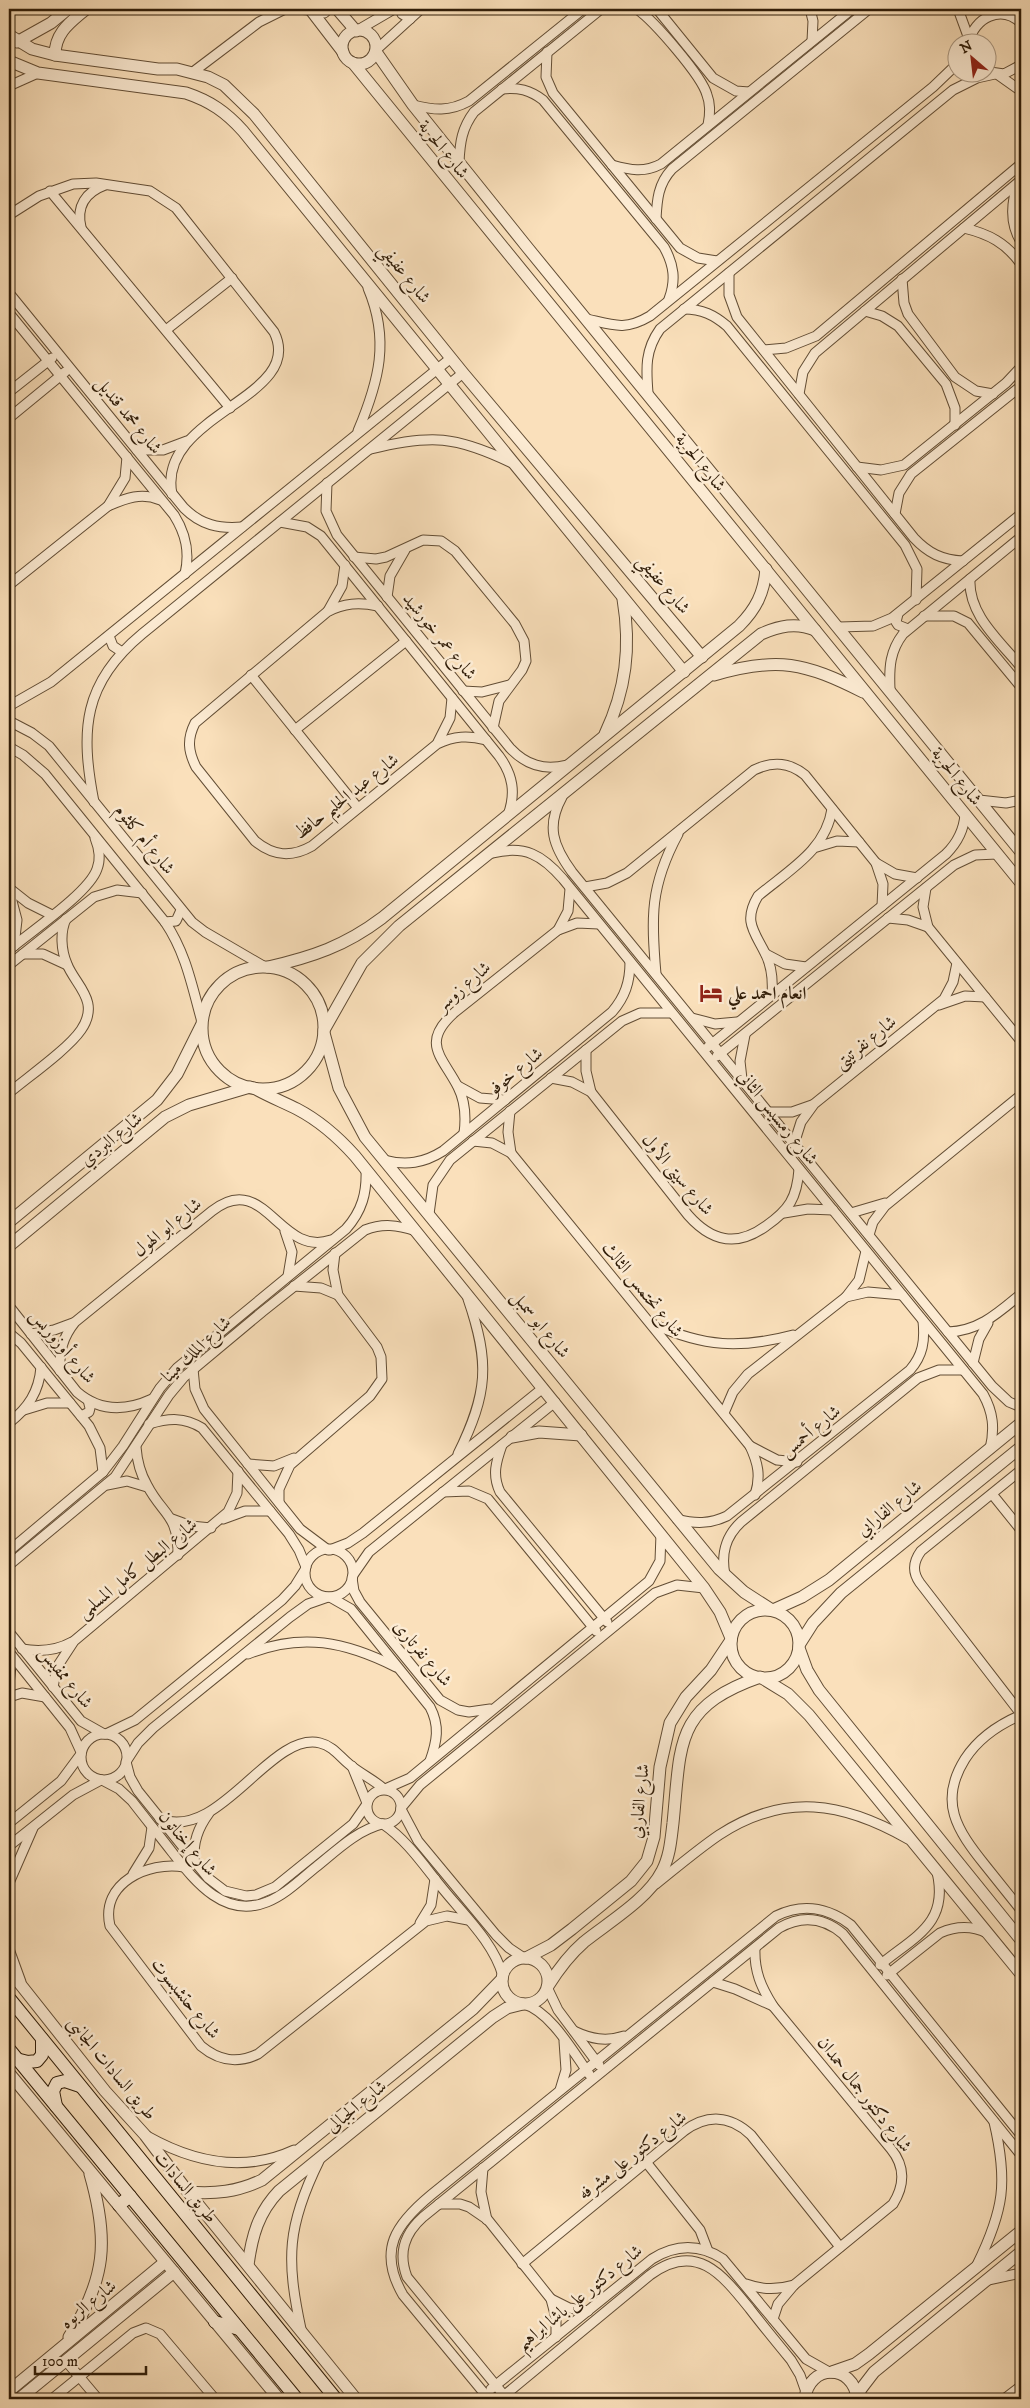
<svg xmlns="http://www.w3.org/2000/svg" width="1030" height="2408" font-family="'IM FELL DW Pica',Amiri,serif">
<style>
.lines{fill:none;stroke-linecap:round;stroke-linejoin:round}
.minor-casing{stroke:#624d35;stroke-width:11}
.tertiary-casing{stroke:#624d35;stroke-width:13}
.secondary-casing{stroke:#2f1c08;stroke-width:14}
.minor{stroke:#fcebd3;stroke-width:9}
.tertiary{stroke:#fcebd3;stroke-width:11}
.secondary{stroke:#fcebd3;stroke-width:12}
.labels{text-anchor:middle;stroke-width:5;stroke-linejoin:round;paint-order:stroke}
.street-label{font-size:18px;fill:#2f1c08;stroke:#fcebd3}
.poi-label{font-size:18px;font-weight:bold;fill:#2f1c08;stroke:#fcebd3;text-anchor:start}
</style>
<rect width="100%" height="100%" fill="#fae0bb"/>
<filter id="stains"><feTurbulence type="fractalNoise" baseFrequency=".004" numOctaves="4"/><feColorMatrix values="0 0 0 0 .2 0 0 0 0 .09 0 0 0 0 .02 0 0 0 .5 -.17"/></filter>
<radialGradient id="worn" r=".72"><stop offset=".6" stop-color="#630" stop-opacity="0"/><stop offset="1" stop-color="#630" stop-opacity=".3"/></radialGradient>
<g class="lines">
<defs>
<g id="minor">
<polyline points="294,9 311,10"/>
<polyline points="400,9 402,14 410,19"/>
<path d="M637,9C654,21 702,76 707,95C711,105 710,115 708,125"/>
<polyline points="657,9 713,78 736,91 749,92"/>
<polyline points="810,9 813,21 812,41"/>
<polyline points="958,9 969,39"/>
<polyline points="1005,14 1021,10"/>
<polyline points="358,30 394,9"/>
<path d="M969,42C974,18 1001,4 1021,23"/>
<polyline points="376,50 421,9"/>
<polyline points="547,52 546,77 553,93 680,248 698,258 717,261"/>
<polyline points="193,72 259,22 285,9"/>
<polyline points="990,72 1004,74 1021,65"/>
<polyline points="997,74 1021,91"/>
<polyline points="9,86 38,73"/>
<path d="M502,89C518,87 530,90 543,100L664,247C674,265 676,280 669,299"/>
<path d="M413,105C434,110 449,112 469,101L583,9"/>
<path d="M459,162C460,142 462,128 474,112L601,9"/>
<path d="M612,165C630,170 644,173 661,164L852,9"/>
<path d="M1018,183C1011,203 1010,224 1021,242"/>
<polyline points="50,191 230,408"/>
<path d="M9,215L39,196L73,184L96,183L150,191L176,208L274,332C307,398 156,414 172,494"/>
<path d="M656,219C657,200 658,184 672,169L869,9"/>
<path d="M81,227C76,206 86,192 105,185"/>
<path d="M964,228C989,234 1006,243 1021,264"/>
<path d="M729,273V295L737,317L914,538C928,553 942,560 963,561"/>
<polyline points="902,279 904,303 908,314 955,377 976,391 993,394"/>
<path d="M9,293L184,508C201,525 219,529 242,527"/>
<path d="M684,309C702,309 714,315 727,326L905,545L917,569L916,600"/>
<polyline points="865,311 882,316 898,326 946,384 955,408 955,425"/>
<path d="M9,313L174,515C186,534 190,552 185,574"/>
<path d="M587,319C613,325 625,331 650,316L933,87L958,63"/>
<polyline points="166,330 232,278"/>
<polyline points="764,350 786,348 816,336 1021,164"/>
<polyline points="9,392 52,358"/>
<path d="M648,393C646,368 645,350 660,329L953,90L977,78L995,74"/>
<polyline points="799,394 803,372 815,353 1021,180"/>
<polyline points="9,418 65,372"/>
<path d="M358,431C379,381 390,340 368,288"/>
<path d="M371,449C431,434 456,436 512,463"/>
<polyline points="137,450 163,450 187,441"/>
<polyline points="857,467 881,470 904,465 1006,383 1021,367"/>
<path d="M327,483L326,511L337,535L510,748C526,765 544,771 567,765"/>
<path d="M108,506C126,498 142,492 160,500"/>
<polyline points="895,514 899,493 911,474 1021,386"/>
<path d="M280,522L307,527L321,536L499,756C513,775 516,793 508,815"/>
<polyline points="354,557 376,559 386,557 423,540 441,541 455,551 515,624 524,641 526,661 522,670 499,701 493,728"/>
<path d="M970,579C968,615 1000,641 1021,667"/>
<polyline points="9,585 108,506 125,478 127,457"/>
<polyline points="387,597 390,576 405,550"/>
<path d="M378,606C359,602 344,603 327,612L195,723C187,739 188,751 196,767L255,841C273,856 291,858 312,846L437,744C454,736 468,735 486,740"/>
<polyline points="328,611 342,586 345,565"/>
<polyline points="898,614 896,622 898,625 908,629"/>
<polyline points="924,616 954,616 968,623 1021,687"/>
<polyline points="839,627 873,626 892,618 1021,514"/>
<polyline points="109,636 113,646 122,652"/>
<polyline points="251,675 358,808"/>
<path d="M890,689C889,667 890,651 903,634L1021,537"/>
<polyline points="463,691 482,692 509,685"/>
<polyline points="9,706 51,682 451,358"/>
<polyline points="9,721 32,733 49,746 192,922 205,932 265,967"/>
<polyline points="295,730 406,641"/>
<polyline points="438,742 450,718 452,698"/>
<path d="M9,747L23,755L45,774L165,922C186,953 192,986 202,1022"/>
<path d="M562,797C546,826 553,846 572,872L992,1386L1009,1402L1021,1407"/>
<polyline points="979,800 1006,803 1021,800"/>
<path d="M94,802C80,730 83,683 142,634L463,373"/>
<polyline points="817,847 837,841 859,842"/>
<path d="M493,853C525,845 542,855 563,879L983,1394C993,1412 995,1428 990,1449"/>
<polyline points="876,863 895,874 917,878"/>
<path d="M585,887L607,883L627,873L754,770C773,761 789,762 805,775L876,863L883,884L882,906"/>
<polyline points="9,888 28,903 52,915"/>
<polyline points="926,888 923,907 928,927 1021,1041"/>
<polyline points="9,890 17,920 14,946"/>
<polyline points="888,918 908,920 928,927"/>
<polyline points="165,922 176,921 181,910"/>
<polyline points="558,930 568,911 570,889"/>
<path d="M9,950C30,932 89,893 97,869C101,859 99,848 95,838"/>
<polyline points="23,954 43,954 67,965"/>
<polyline points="766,954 785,964 806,967"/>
<polyline points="9,965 94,897 117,890 142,893"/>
<path d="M656,974C651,917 650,886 678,834"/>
<path d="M772,995C773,981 772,966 765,953C754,931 743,921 758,896C789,870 826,850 832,809"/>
<polyline points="939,1005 965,996 985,997"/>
<polyline points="692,1018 715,1024 737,1022"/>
<path d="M708,1047L946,854C957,843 964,830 965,814"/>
<polyline points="586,1050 586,1071 591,1092"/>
<polyline points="717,1056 954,865 975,855 997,854"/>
<path d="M551,1078L572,1082L591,1092L688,1215C711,1241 736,1248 766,1226C789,1210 797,1198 799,1169"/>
<polyline points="742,1079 740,1061 745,1035"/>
<polyline points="458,1086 480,1098 505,1100"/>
<path d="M9,1093C28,1077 68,1049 81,1030C101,1001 75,985 67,964C61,950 60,932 66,919"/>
<polyline points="510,1111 508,1132 511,1153"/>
<polyline points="768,1112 792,1112 812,1105"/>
<path d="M464,1133C466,1118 465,1101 458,1087C442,1056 420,1043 455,1012L558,930L577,923L599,924"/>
<path d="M473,1141L492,1143L511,1153L750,1446C758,1463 761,1476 755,1495"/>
<polyline points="794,1144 801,1122 814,1104 944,999 953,982 957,963"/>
<path d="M384,1160C406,1166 424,1163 443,1151L612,1012C625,997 630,982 630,962"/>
<polyline points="784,1213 808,1209 833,1210"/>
<polyline points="851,1213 885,1203"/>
<polyline points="429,1214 433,1185 450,1160 622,1021 640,1013 671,1013"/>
<polyline points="285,1231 292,1252 288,1276"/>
<polyline points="869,1235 873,1222 885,1206 1021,1095"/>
<polyline points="294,1286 321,1288 338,1295"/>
<polyline points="846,1297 868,1292 902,1295"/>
<path d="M9,1306L77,1392C100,1412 126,1411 152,1399"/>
<path d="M653,1324C704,1347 740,1349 793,1335"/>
<path d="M948,1332C979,1331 998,1313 1021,1294"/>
<polyline points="9,1333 21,1343 89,1426 100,1448 103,1472"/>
<polyline points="31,1334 54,1330 73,1323"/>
<polyline points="973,1363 979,1339 988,1323"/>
<polyline points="193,1369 195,1389 204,1409 300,1529 328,1550"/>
<path d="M60,1371C59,1351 63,1337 75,1322L212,1211C265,1169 279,1258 331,1240"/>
<polyline points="24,1410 47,1403 70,1403"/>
<polyline points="724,1413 733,1392 748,1374 846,1297 859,1280 866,1251"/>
<polyline points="81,1416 89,1412 90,1408 88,1400"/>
<path d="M9,1423C28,1408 39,1392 41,1367"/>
<path d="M149,1424C169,1418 184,1417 202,1428L289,1534L299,1550L306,1567"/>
<path d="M502,1445C496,1462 492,1475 500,1492L607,1622"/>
<polyline points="750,1446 777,1460 797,1462"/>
<path d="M136,1447C137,1460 140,1473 147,1485C163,1516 178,1513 178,1555"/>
<path d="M458,1454C488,1393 490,1363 468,1299"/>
<polyline points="248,1464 274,1466 294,1458"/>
<path d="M1021,1470L921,1551C913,1562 912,1572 920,1583L1021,1714"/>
<polyline points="107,1485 127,1481 147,1487"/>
<polyline points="443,1492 469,1491 488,1499 596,1631"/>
<polyline points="992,1494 1021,1530"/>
<polyline points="279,1502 279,1489 290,1465 370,1396 382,1379 381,1357 377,1347 338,1295 333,1270 335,1253"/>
<polyline points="172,1519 191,1526 211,1528"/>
<polyline points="223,1519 245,1511 270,1511"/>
<path d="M677,1519C695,1524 710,1524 727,1516L910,1370C923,1355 925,1341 923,1321"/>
<circle cx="329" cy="1573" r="24"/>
<polyline points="330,1550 348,1543 363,1533 543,1388"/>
<path d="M9,1551L103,1472L123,1446L160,1388L177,1368L346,1229C362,1211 367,1193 366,1169"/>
<path d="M9,1565L115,1477L169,1395L184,1377L262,1312L365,1230C383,1223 397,1225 416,1231"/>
<polyline points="353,1575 369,1552 555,1402"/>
<path d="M725,1575C721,1554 725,1537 741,1522L918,1378L939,1370H963"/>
<polyline points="352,1578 354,1591 360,1602 440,1700 458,1710 469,1712 490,1709"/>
<path d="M330,1597L351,1609L430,1707C440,1726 437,1741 430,1761"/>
<polyline points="9,1632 81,1721 104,1734"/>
<path d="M22,1649C40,1652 56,1651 72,1642"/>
<polyline points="9,1652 70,1728 81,1752"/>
<path d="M248,1654C302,1632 346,1642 396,1667"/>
<polyline points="9,1685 12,1656"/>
<polyline points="53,1687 57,1667 74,1641 228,1512 237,1493 238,1471"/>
<polyline points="9,1697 22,1693 45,1697"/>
<path d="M1021,1715C1000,1724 978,1739 965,1759C938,1802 957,1830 985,1865C997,1880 1009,1895 1021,1910"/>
<polyline points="106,1734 135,1720 282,1600 295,1586 305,1570"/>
<circle cx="104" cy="1757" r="23"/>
<polyline points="127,1760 138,1743 153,1728 290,1617 308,1604 328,1597"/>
<polyline points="126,1762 130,1777 138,1791 208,1878 225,1891 246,1896 256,1895 275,1887 353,1824 367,1804"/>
<polyline points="352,1766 367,1803"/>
<path d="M102,1780L119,1789L132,1801C145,1818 159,1835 172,1852C195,1881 224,1919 267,1902C285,1895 301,1879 316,1867C337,1850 356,1831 382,1824"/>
<polyline points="385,1789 410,1778 649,1581 660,1561 661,1534"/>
<circle cx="384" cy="1807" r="17"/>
<polyline points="401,1808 420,1785 655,1593 677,1585 704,1588"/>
<polyline points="401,1809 418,1841 496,1935 509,1948 524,1958"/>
<path d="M160,1819C220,1842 270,1731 320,1743C333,1746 340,1757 350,1765C361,1774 374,1780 384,1789"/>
<polyline points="9,1823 61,1781 81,1754"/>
<path d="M383,1824C408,1841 424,1866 443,1889C464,1915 494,1943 503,1976"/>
<polyline points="9,1846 73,1795 101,1780"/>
<path d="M194,1861C193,1842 198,1828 209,1813"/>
<path d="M184,1867C148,1861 100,1883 110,1926L201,2046C219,2061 237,2064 258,2054L426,1921L447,1916L468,1920"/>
<polyline points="133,1874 149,1848 152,1827"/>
<polyline points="9,1883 33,1828"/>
<path d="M656,1884C676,1868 697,1850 719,1835C785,1792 843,1802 908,1839"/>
<polyline points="420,1923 431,1905 435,1879"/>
<path d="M755,1948C754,1971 761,1987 773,2006L891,2149C905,2166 905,2185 893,2204L794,2285L778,2304L773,2319"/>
<polyline points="9,1949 21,1982"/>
<path d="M880,1965C915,1936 949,1924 937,1872"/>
<path d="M887,1975L940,1933C956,1926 971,1925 987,1933"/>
<polyline points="713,1982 735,1989 773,2006"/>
<polyline points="547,1987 558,2010 599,2065"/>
<path d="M524,2004C551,2012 573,2052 589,2074"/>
<path d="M574,2031C591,2039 606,2042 624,2036"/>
<polyline points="560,2090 566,2070 564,2041"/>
<path d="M147,2136C193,2162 244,2173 294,2150"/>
<polyline points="646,2162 700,2230 708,2251"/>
<polyline points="483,2168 481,2192 487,2220"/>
<polyline points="439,2204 460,2204 469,2207 488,2220 551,2299 556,2318 556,2337"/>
<path d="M522,2264L684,2131C707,2114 730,2115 751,2135L840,2247"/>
<path d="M977,2265C1004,2210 1008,2182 994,2122"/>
<polyline points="988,2280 1021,2273"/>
<path d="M746,2284C762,2290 777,2290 794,2285"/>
<polyline points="551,2299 569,2308 588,2311"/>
<path d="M301,2329C286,2259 287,2226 319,2161"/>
<polyline points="66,2361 98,2399"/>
<path d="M491,2389L652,2259C676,2244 700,2244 723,2259L806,2359L829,2372"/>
<polyline points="52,2399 133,2333 146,2328 160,2334 215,2399"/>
<path d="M489,2399L403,2295C377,2250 396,2224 431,2195L776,1916C803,1903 827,1907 851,1925L1021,2135"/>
<path d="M500,2399L650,2275C696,2241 722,2274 750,2309C763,2326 777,2343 791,2360L800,2375L806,2392"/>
<path d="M507,2399L407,2277C398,2253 404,2234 423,2217L779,1928C802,1915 823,1917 843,1934L1021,2155"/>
<polyline points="1004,2399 1021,2386"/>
</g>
<g id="tertiary">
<polyline points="310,9 343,52"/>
<polyline points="337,9 356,31"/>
<polyline points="311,10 324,12 327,9"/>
<circle cx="359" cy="47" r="17"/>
<polyline points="9,35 32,49 55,55 158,69 177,69 208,77 224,85 254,114 463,373 702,657"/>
<polyline points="17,42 51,23 68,9"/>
<polyline points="376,52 413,105 527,247 1021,852"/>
<path d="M55,55C55,32 71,22 86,9"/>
<path d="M9,61L38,73L186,93C210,101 226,112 243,131L684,672"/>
<polyline points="353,63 1021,883"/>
<path d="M714,675C778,656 805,663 863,692"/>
<path d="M605,734C626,690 631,647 623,599"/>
<path d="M268,967C312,957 345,946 382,918L739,626C756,609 764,593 766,569"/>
<circle cx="263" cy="1028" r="61"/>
<path d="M324,1030L362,963L399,926L761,634C779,626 796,622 815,630"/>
<polyline points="324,1033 339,1088 365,1137 719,1569 744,1592 772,1610"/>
<path d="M254,1088C268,1096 283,1102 297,1109C320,1121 338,1137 355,1156L704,1588L720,1612L731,1638"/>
<polyline points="9,1222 157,1100 177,1074 201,1026"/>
<polyline points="9,1246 165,1117 189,1105 250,1087"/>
<polyline points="512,1437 539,1432 581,1435"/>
<circle cx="765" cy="1644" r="34"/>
<polyline points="773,1610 802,1597 829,1580 1021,1423"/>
<polyline points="799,1645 813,1623 841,1593 1021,1447"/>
<polyline points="799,1648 807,1670 819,1690 1021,1940"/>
<polyline points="762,1678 788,1694 809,1715 1021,1974"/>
<polyline points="526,1958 551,1945 572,1929 631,1881 647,1861 654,1837 660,1767 670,1723 686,1697 711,1670 731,1640"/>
<circle cx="525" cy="1981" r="23"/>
<polyline points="9,1970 105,2091 145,2135 188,2192 356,2399"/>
<path d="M548,1986C558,1970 569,1955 584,1942C609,1922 648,1899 662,1871C670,1856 671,1839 673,1823C681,1744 674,1707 760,1677"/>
<polyline points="9,2073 279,2399"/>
<path d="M188,2192C215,2194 237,2192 262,2180L473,2009L502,1979"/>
<path d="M248,2265C252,2236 258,2213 279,2191L493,2017L507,2008L523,2004"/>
<path d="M69,2337C106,2279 109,2240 90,2174"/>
<polyline points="832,2372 855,2364 869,2354 1021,2231"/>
<polyline points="9,2391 165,2262"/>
<polyline points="857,2398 861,2389 874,2372 1021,2252"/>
<polyline points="19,2399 174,2272"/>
<path d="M805,2399C808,2364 854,2363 857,2399"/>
</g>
<g id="secondary">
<polyline points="9,1998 336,2399"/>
<polyline points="9,2049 297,2399"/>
<polyline points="16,2059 28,2062 37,2061 42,2055 42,2039"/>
<polyline points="56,2106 53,2091 57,2083 65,2081 80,2086"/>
<polyline points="119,2205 130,2196"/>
<polyline points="215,2322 239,2329"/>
</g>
</defs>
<use href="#minor" class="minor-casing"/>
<use href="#tertiary" class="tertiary-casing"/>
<use href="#secondary" class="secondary-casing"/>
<use href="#minor" class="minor"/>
<use href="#tertiary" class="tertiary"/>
<use href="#secondary" class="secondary"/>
</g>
<defs>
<symbol id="hotel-bare" viewBox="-9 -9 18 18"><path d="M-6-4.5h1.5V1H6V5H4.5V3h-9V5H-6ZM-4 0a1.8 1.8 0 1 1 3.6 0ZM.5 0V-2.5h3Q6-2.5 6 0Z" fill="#8f2418" stroke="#fcebd3" stroke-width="2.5" paint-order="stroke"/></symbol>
</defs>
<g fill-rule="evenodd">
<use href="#hotel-bare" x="695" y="977" width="32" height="32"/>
</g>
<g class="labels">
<g class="street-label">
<text transform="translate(444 149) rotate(51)" y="6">شارع الحرية</text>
<text transform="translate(405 273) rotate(51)" y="6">شارع عفيفي</text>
<text transform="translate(129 415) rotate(51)" y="6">شارع محمد قنديل</text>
<text transform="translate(701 462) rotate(51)" y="6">شارع الحرية</text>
<text transform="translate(664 584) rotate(50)" y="6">شارع عفيفي</text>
<text transform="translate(440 636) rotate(51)" y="6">شارع عمر خورشيد</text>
<text transform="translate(957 776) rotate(51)" y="6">شارع الحرية</text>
<text transform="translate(346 796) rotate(-38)" y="6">شارع عبد الحليم حافظ</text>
<text transform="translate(145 839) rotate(51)" y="6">شارع أم كلثوم</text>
<text transform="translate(463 986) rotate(-41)" y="6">شارع زوسر</text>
<text transform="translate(865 1042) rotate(-39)" y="6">شارع نفرتيتى</text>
<text transform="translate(515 1071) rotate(-39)" y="6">شارع خوفو</text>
<text transform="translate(778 1117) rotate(51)" y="6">شارع رمسيس الثاني</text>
<text transform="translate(111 1139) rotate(-39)" y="6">شارع البردي</text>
<text transform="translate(678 1174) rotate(50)" y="6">شارع سيتى الأول</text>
<text transform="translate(167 1227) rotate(-39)" y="6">شارع ابو الهول</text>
<text transform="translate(643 1289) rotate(51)" y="6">شارع تحتمس الثالث</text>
<text transform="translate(541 1324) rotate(51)" y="6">شارع ابو سمبل</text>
<text transform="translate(63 1346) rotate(50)" y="6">شارع أوزوريس</text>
<text transform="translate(196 1349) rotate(-43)" y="6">شارع الملك مينا</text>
<text transform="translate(810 1431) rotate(-39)" y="6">شارع أحمس</text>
<text transform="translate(889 1508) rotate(-39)" y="6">شارع الفارابي</text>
<text transform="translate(137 1568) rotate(-39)" y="6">شارع البطل كامل المسلمى</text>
<text transform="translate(423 1653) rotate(50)" y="6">شارع نفرتارى</text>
<text transform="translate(66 1677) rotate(51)" y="6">شارع ممفيس</text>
<text transform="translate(639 1801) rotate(-84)" y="6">شارع الفاربي</text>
<text transform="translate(188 1843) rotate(50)" y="6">شارع إخناتون</text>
<text transform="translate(186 1998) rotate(51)" y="6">شارع حتشبسوت</text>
<text transform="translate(112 2068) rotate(50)" y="6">طريق السادات الجانبى</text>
<text transform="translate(865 2094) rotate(52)" y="6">شارع دكتور جمال حمدان</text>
<text transform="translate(356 2106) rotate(-39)" y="6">شارع الجبالى</text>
<text transform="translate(632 2155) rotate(-38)" y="6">شارع دكتور على مشرفه</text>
<text transform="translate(186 2187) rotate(50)" y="6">طريق السادات</text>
<text transform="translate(579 2297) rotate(-39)" y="6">شارع دكتور على باشا ابراهيم</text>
<text transform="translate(88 2304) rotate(-39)" y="6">شارع الربوه</text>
</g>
<g class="poi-label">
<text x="728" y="999">انعام احمد علي</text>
</g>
</g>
<rect width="1030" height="2408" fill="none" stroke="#fae0bb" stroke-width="30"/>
<rect x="10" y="10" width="1010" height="2388" fill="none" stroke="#2f1c08" stroke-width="2.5"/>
<rect x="15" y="15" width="1000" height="2378" fill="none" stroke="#2f1c08"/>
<g transform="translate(972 58) rotate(332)"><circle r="24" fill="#fcebd3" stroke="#aa9882"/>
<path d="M0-4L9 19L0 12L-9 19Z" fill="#8f2418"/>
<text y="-8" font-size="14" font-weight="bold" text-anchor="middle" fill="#2f1c08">N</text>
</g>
<path d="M35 2366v8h111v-8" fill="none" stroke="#2f1c08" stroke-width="2.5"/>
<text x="42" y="2366" font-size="15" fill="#2f1c08" stroke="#fcebd3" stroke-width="4" paint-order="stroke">100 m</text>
<rect width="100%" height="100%" filter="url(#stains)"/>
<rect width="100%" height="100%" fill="url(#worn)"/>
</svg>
